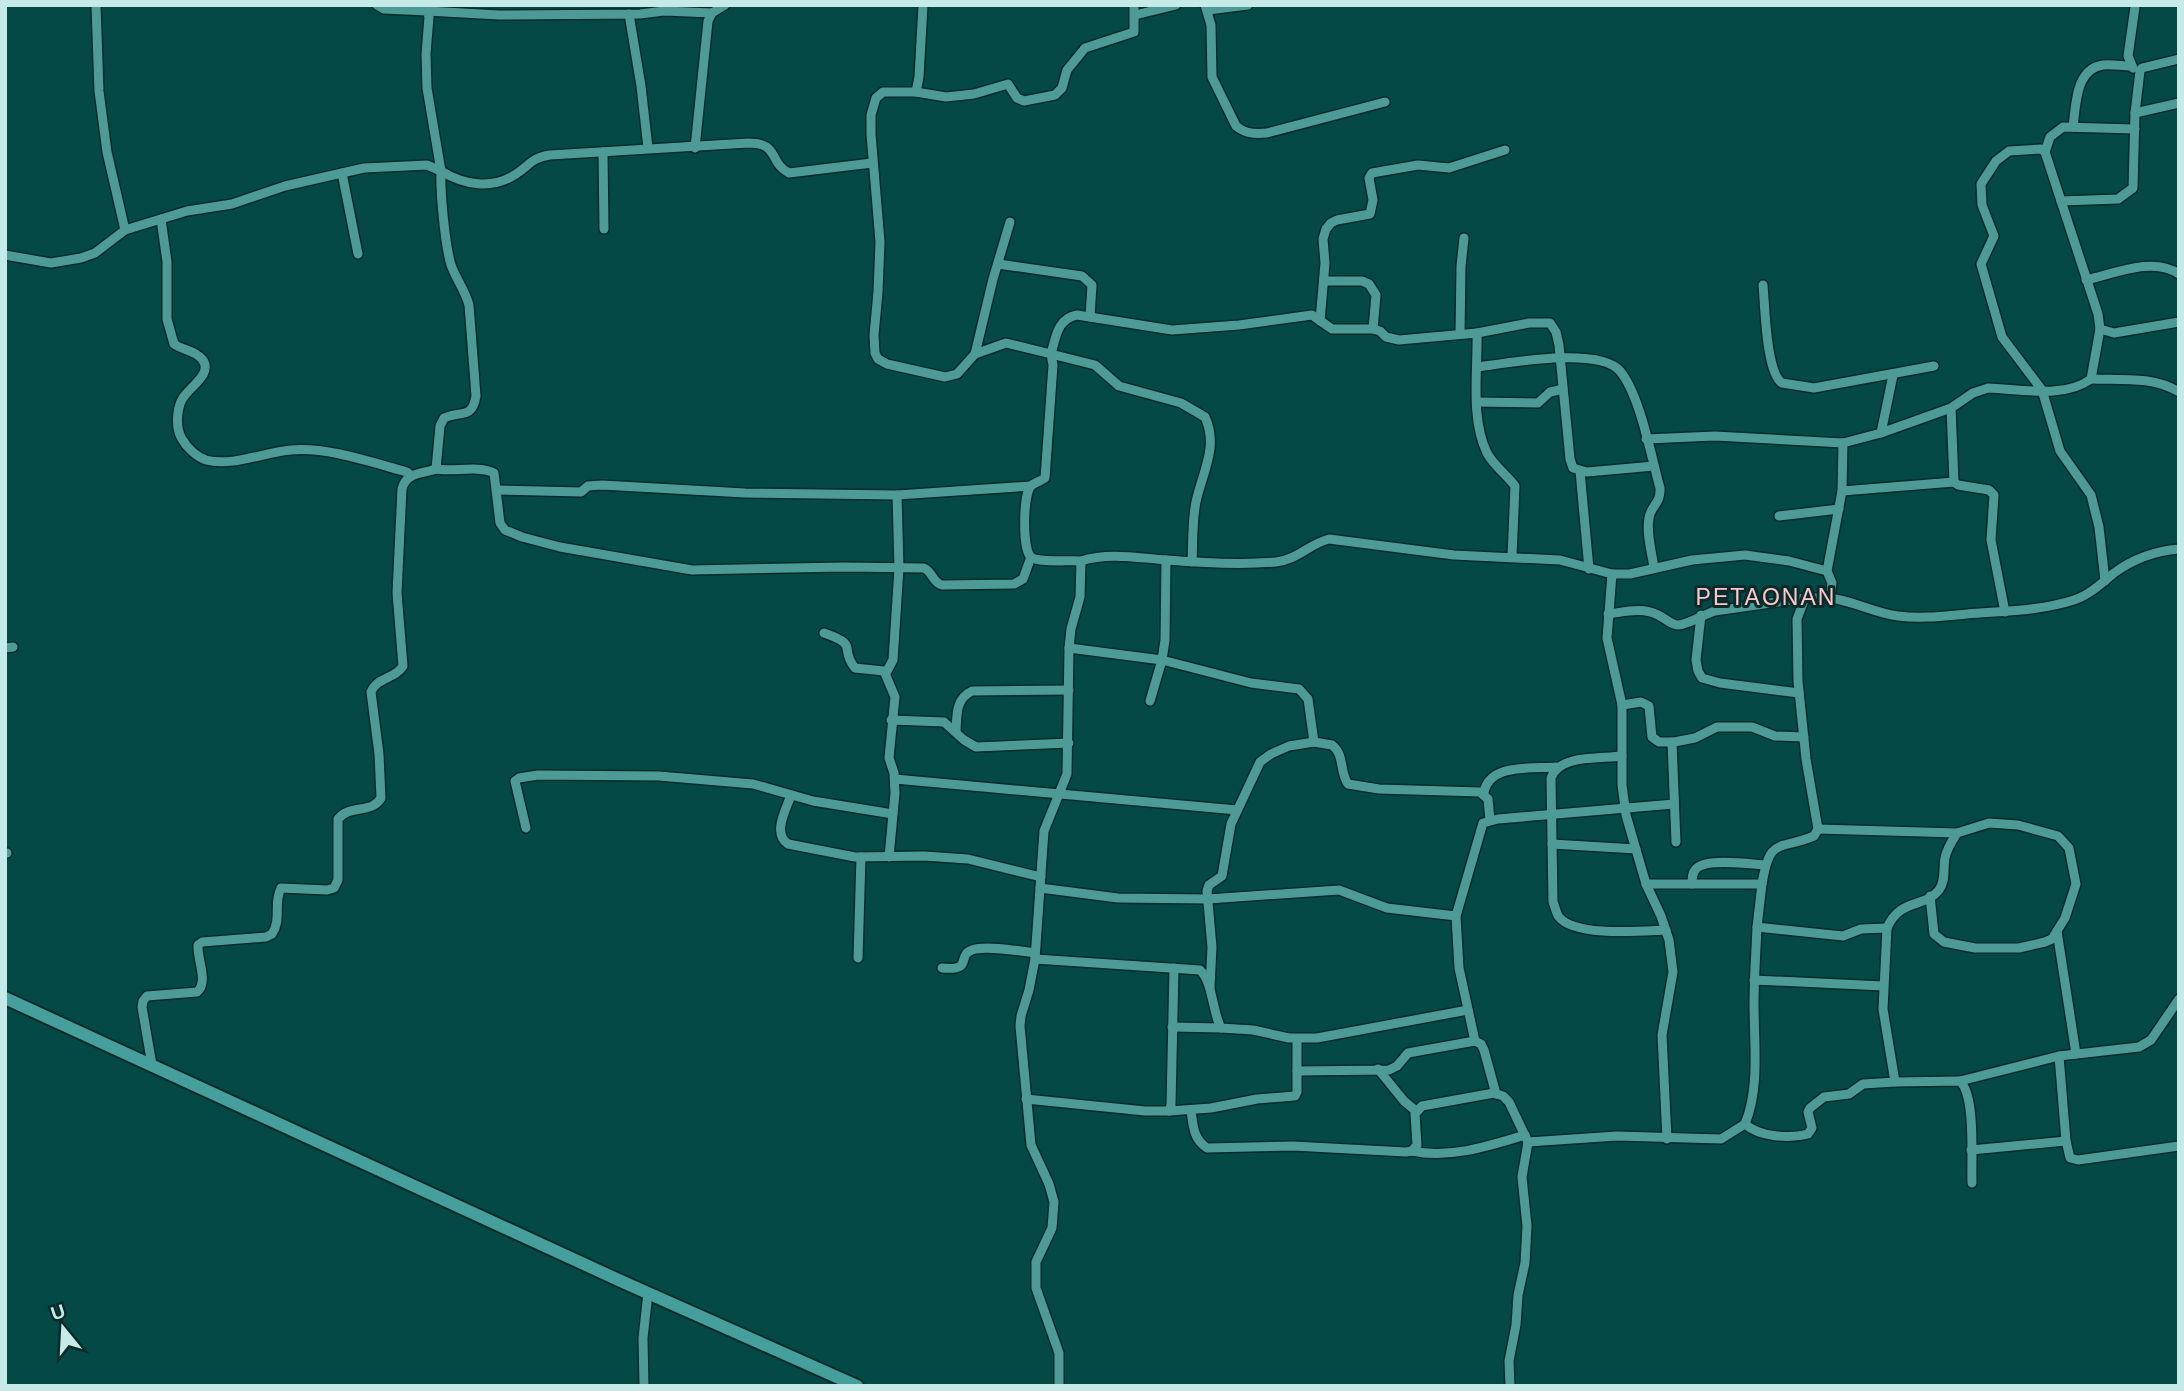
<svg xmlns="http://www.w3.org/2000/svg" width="2184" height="1391" font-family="Helvetica,sans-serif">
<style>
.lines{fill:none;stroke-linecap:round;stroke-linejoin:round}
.minor-casing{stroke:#002c2b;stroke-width:12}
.major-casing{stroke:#002c2b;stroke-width:16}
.minor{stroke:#4e9a96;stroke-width:9}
.major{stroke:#479f9b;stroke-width:12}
.labels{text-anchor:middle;stroke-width:6;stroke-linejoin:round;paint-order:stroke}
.quarter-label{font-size:23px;letter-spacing:2px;fill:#fbc7cd;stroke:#0a2b2a}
</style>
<rect width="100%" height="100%" fill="#054946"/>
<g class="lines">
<defs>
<g id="minor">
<polyline points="96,5 99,91 107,152 125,230"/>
<path d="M923,5L919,77L916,92H883L876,98L871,115V134L880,242L878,292L874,335L875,353L878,359L887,364L945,377L957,374L975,354L1006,343L1051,354L1053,365L1045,478C1041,481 1034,483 1031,486C1023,494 1022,550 1031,557C1038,563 1071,560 1081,561"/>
<path d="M1205,5L1211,25L1212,77L1236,126C1246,134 1255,134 1267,133L1385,102"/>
<polyline points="1208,10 1248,5"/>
<polyline points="427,11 499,15 640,14 664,11 712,13"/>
<polyline points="629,14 641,86 648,148"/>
<polyline points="1135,15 1176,5"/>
<polyline points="2133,68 2128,56 2135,7"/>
<polyline points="916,92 946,97 974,94 1008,84 1017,98 1024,101 1055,95 1062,88 1067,70 1085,48 1134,32 1134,5"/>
<polyline points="2135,113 2179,103"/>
<path d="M2073,127C2076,106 2075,69 2103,65C2112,64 2122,66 2131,66"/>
<polyline points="695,148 708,21 712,13 725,5"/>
<polyline points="603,152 604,229"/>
<polyline points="2045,152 2050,137 2063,127 2135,129"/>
<path d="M872,163L789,173C768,162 780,143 748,143L550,155C531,158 530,165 516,174C492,190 464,185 441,171C440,191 445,245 451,265C456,279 465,290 469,305L476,396C472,420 461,410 444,418L440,426L436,469C454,472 479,465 494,473L500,523L505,530L522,537L560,547L692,570L844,567L924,568C933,572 932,582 942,585L1014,584L1023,579L1031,557"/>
<polyline points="342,173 358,254"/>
<polyline points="2061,201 2118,199 2133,188 2135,113 2140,71 2142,68 2179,59"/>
<path d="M161,219L167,262V319L174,344C182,350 195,350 202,359C213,372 193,385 186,394C176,404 175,428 182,439C187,448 197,457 206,460C232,467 265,452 291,450C329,447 370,462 407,472L411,476"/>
<polyline points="5,255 51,263 81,258 95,253 125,230 187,211 232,204 285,186 364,168 427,165 441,171 427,88 426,54 429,17 427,11 384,9 377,5"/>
<polyline points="998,264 1082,276 1092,285 1090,317"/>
<path d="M2086,280C2114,274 2153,256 2179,274"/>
<polyline points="1324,281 1362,281 1369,284 1376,295 1373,329"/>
<path d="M1763,285C1765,306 1766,372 1782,383L1814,388L1934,366"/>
<polyline points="1320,321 1325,263 1323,239 1326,229 1331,223 1337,220 1370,214 1373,200 1369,178 1372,173 1418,165 1449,168 1505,150"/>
<polyline points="2100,329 2114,333 2179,322"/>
<polyline points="1477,333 1529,323 1550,323 1556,332 1559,345 1570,459 1573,468 1587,472 1654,466"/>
<polyline points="1460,334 1461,266 1464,238"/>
<polyline points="975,354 993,279 1010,222"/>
<path d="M1478,367C1508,363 1599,346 1620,371C1640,395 1651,456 1660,488C1661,504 1651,505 1649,518C1646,533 1652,553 1654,568"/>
<path d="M2091,379C2121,380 2153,376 2179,392"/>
<polyline points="1477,402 1538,403 1550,392 1563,389"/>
<polyline points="1951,408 1954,482 1958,485 1989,490 1994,495 1991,540 2005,612"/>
<polyline points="1881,433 1893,375"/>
<path d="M1646,439L1715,436L1843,443L1881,433L1951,408L1973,393L1988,388C2020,389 2064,399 2091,379L2100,329L2098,314L2045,152L2041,149L2009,151L1996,161L1981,184L1982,205L1994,236L1981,264L2002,337L2042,390L2060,451L2091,495L2099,527L2105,581"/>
<polyline points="1580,471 1589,569"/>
<polyline points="497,490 581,492 588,486 602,485 745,493 897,495 1031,486"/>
<polyline points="1842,491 1954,482"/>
<polyline points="1779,516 1839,509"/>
<path d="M1192,562C1193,542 1192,521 1196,502C1202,473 1219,447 1205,417L1181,403L1119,386L1095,365L1051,354C1056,337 1057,319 1077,315L1172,330L1239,325L1312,315L1332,329H1373L1380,331L1386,337L1399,340L1477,333C1478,370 1470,418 1487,453C1494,466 1507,475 1515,486L1512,557"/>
<polyline points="1827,571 1842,491 1843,443"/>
<polyline points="1612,574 1607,638 1622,705 1622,785 1626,815 1646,884 1661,916 1669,940 1673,972 1662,1035 1667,1139"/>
<path d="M1608,614C1625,612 1642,607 1658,615C1665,618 1671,625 1678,625C1687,625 1705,614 1715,611L1805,598"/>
<polyline points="1701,615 1696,660 1698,671 1702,678 1720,683 1799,693"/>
<path d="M824,633C861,646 838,647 855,668L884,671L895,697L889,758L894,773L895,793L889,857"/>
<polyline points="5,648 13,647"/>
<polyline points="1069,648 1162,660 1251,683 1299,689 1308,699 1314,742"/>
<polyline points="886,673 893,660 899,568 897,495"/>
<polyline points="1150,701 1162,660 1165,640 1166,560"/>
<polyline points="1622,705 1641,702 1649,706 1652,737 1659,742 1674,742 1695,738 1717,727 1752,727 1775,736 1804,737"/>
<polyline points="891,720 944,722 964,740 976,747 1069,743"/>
<path d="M956,732C957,716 955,699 972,691L1069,690"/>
<polyline points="1672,742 1676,842"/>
<path d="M1622,756C1600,759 1560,754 1551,778L1553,902C1555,906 1556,913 1559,917C1575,937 1641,931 1666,930"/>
<polyline points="895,779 1237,810"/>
<path d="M1484,792C1490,763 1532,769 1556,767"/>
<path d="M791,795C786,810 772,833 788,844L855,857L924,856L968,859L1041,877"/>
<polyline points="526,828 515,781 519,778 538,775 659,776 753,784 813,801 893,814"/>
<polyline points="1818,829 1957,833"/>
<polyline points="1552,844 1636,849"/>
<polyline points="5,853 7,853"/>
<polyline points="1646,884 1762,884 1757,927 1843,936 1861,929 1887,928"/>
<path d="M1692,884C1692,878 1692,872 1697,868C1708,858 1750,864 1765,865"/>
<path d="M1762,884C1770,836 1778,851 1814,836L1818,829L1806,759L1798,681L1797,619L1805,598H1830"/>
<polyline points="1040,888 1118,898 1208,899 1339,890 1387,908 1456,916"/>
<polyline points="2057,931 2076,1054"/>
<polyline points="858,958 861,857"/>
<path d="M1035,959L1200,970C1213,982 1212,1011 1221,1028L1253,1030L1289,1038H1317L1468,1010"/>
<path d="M942,968C974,971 956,956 972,950C985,945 1020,951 1035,953"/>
<polyline points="1754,980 1883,986"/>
<path d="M1210,988L1212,947L1207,891L1209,885L1222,876L1231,824L1260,762L1271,754L1289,746L1314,742L1332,745C1345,755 1339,771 1348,784L1379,789L1480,792L1488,799L1490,820"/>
<polyline points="1172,1027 1221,1028"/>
<polyline points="1475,1041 1481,1044 1484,1050 1496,1094"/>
<polyline points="2059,1056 2066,1141 2070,1158 2078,1160 2179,1146"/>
<path d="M152,1065L142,1007L143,1001L147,996L197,992C209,982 197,960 198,945L202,942L266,937L272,934C282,919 273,903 281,888L327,890L334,888L338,880V819C350,804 372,814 381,798L379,754L371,692C377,677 395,679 403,666L397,593L402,489C406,472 422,474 436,469"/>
<polyline points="1378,1069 1404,1101 1416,1111"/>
<polyline points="1297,1071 1389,1070 1397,1066 1408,1053 1475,1041 1459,968 1456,916 1483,823 1498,819 1674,804"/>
<polyline points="1960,1081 2059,1056 2139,1047 2151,1040 2179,999"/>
<path d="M1895,1082L1960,1081C1976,1096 1971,1160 1972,1183"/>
<polyline points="1026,1099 1145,1111 1169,1111 1171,1105 1174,968"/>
<path d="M1191,1110C1193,1125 1193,1139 1207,1148L1293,1146L1406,1152L1412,1151L1417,1145L1415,1114L1422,1106L1494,1093L1503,1096L1509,1102L1528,1142L1522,1177L1527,1226L1525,1263L1518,1295L1516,1325L1509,1361L1510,1386"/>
<polyline points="1169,1111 1211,1108 1257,1099 1295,1096 1297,1092 1297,1039"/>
<path d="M1745,1124C1759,1137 1790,1139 1808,1134L1812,1128L1808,1112L1810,1108L1824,1097L1849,1094L1863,1084L1895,1082L1883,1009L1887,928C1900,898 1925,908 1939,890C1946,881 1943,868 1945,858C1947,848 1952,841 1957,833L1989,823L2018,825L2058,836L2069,848L2076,884L2065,918L2052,939L2045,942L2019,948H1975L1944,942L1934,934L1930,896"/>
<path d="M1528,1142L1617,1136L1721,1139L1745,1124C1760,1088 1754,1042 1754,1004C1754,978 1756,952 1757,927"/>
<polyline points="1971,1150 2066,1141"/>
<path d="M1412,1151C1450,1159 1489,1146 1525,1135"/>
<polyline points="644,1386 643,1338 648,1293"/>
<path d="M1059,1386V1353L1036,1288V1262L1052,1228L1054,1202L1049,1184L1031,1145L1020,1026L1021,1016L1029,990L1035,959L1044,831L1067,774L1069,648L1071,629L1080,597L1081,561C1109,552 1138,558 1167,560C1203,563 1240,565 1276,562C1297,560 1309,544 1329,539L1454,555L1560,560L1612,574H1630L1692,560L1745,555L1789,561L1827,571L1832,583L1830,598C1854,601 1874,613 1898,616C1922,619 1944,616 1967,614C2003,611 2040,611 2074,600C2089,595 2102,583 2114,573C2133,559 2155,551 2179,549"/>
</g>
<polyline id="major" points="5,998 623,1282 857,1386"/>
</defs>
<use href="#minor" class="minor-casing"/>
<use href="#major" class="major-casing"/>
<use href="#minor" class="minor"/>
<use href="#major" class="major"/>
</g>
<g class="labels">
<g class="quarter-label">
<text x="1766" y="605">PETAONAN</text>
</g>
</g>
<rect width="2184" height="1391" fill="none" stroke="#c5eae7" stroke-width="14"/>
<g transform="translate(63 1328) rotate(342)" stroke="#0a2b2a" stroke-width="5" paint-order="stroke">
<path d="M0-5L12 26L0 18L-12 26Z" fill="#c5eae7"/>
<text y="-10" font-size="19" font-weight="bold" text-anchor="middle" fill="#c5eae7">U</text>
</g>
</svg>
